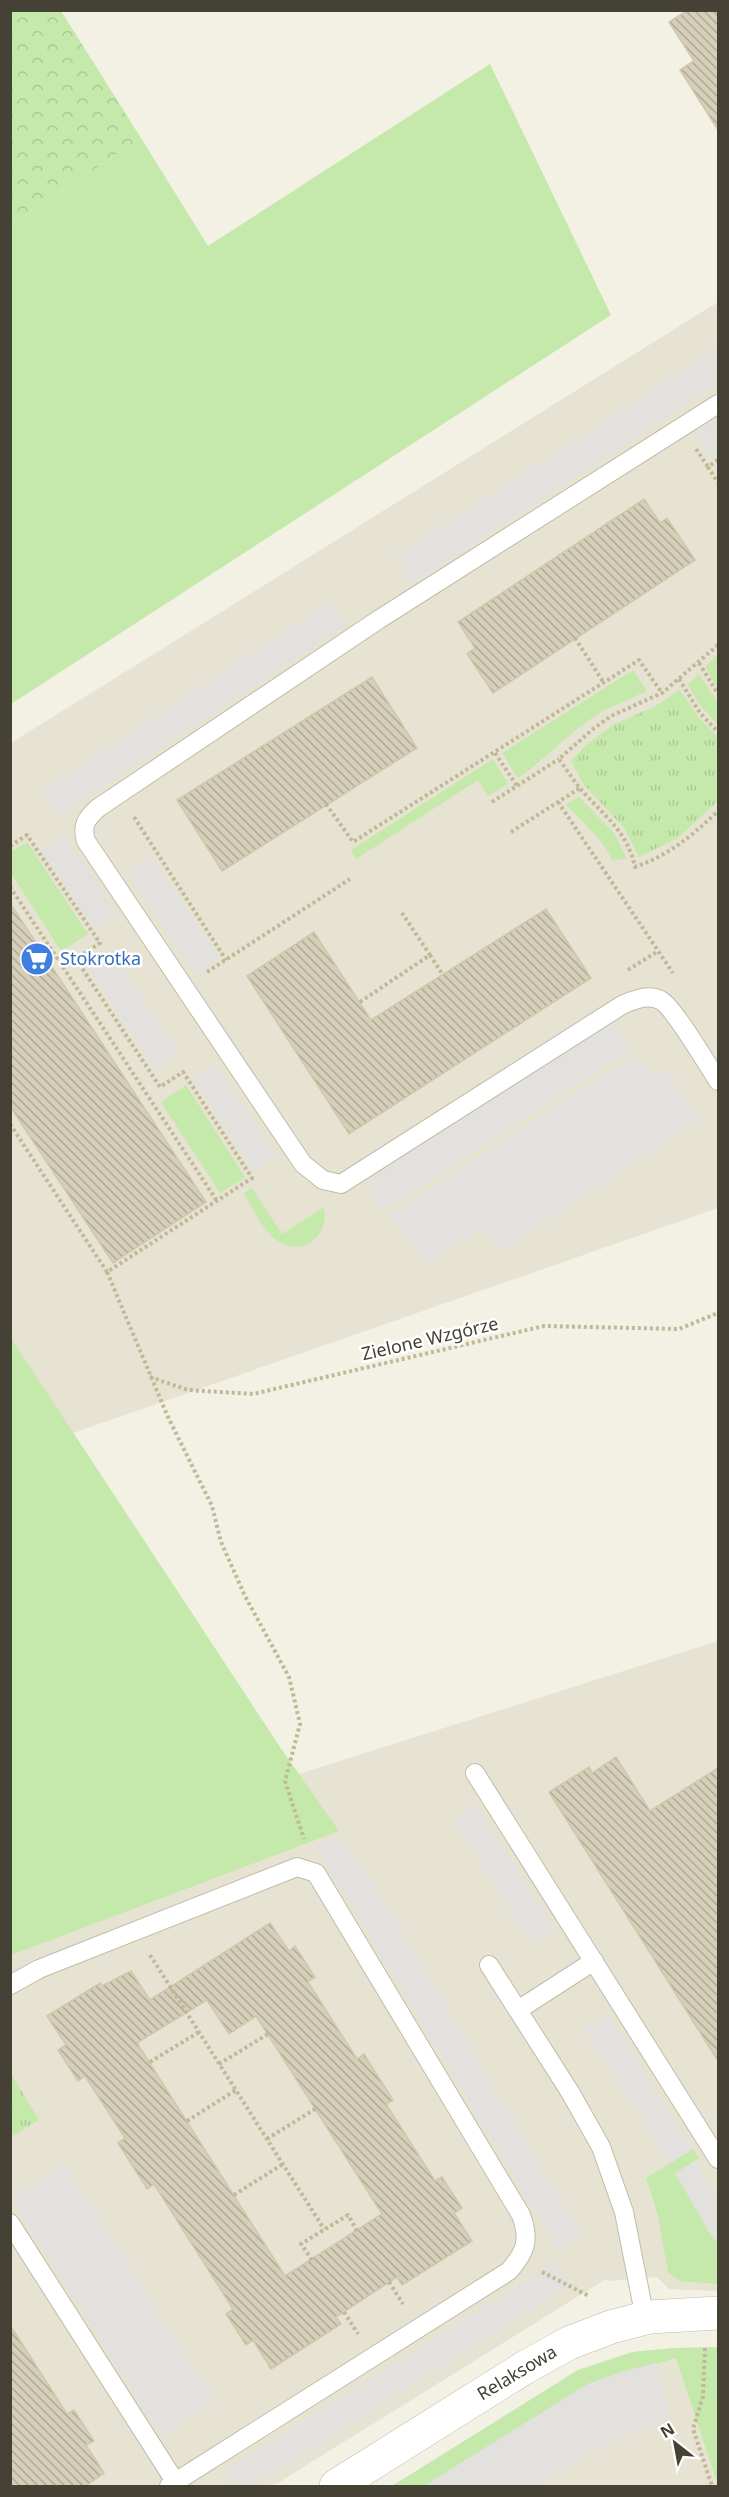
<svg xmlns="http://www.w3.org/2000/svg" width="729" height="2497" font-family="'Noto Sans',sans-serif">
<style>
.residential{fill:#e7e3d2}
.grass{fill:#c4e9ab}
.forest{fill:url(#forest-crowns)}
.park{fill:url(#park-tufts)}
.parking{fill:#e3e1dd}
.building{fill:url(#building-back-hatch);stroke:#d0c7ac;stroke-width:1.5;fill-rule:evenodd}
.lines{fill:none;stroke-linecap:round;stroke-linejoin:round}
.service-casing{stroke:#c1bca9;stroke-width:20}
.minor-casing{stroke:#c1bca9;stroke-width:34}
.path{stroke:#c1b897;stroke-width:4;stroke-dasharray:3 3;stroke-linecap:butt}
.service{stroke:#fff;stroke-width:18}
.minor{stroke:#fff;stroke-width:33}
.labels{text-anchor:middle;stroke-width:5;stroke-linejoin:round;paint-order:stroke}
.shop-label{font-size:18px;fill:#366cbe;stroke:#fff;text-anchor:start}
.street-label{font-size:18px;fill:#454134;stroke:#fff}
</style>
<defs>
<pattern id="forest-crowns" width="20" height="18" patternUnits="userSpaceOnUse" patternTransform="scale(1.5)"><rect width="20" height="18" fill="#c4e9ab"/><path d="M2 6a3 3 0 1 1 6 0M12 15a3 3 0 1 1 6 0" fill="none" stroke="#aac994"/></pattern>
<pattern id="park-tufts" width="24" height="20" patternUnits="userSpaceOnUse" patternTransform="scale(1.5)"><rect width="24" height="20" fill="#c4e9ab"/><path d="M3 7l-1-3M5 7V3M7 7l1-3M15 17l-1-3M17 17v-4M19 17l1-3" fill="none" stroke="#aac994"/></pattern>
<pattern id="building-back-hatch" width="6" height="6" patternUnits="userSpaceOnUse" patternTransform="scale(1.5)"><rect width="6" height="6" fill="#d5ceb9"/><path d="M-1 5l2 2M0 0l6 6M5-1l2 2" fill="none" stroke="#afa997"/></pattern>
</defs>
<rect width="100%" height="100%" fill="#f3f0e4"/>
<g class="residential">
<polygon points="718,302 718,1208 73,1433 11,1338 11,743"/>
<polygon points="718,1641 718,2291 669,2289 657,2277 611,2281 606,2279 273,2486 11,2486 10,1955 299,1774"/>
<polygon points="673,2348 718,2486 392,2486 578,2370 633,2352"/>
</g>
<g class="grass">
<polygon points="490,64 611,315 11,704 11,225 141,138 208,246"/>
<path d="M633,670L647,691C627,701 606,707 588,721C563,739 544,760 518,778L502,753Z"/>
<polygon points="699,674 718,703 718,725 699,704 688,685"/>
<polygon points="493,759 508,784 488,796 478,780 356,859 351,850"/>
<path d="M579,797L614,833L627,859L612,860C601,836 582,823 566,804Z"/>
<polygon points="27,842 88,934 61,951 11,873 11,852"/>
<polygon points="186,1085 245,1177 220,1193 161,1102"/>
<path d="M252,1188L282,1234L324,1207C331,1239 296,1261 272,1236C260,1225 252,1207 244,1193Z"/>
<polygon points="11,1338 280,1747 339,1831 11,1955"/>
<polygon points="693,2149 699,2158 675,2174 718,2229 718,2284 679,2281 668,2272 658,2216 646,2178"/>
<polygon points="718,2347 718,2486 676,2358 588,2384 424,2486 392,2486 578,2370 633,2352 673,2348"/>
</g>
<polygon class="forest" points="11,10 61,11 141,138 11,225"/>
<g class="park">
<polygon points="718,654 718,688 705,667"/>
<polygon points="680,690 699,718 718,737 718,801 678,838 639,857 624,828 584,785 571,761 587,744 614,724 654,707"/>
<polygon points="11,2074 39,2120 11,2137 10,2137"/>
</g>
<g class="parking">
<polygon points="718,347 718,384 411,584 394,557"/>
<polygon points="718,418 718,453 710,458 694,433"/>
<polygon points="331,601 347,625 57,816 41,792"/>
<polygon points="64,835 117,914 95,929 42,850"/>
<polygon points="150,855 220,959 196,975 126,871"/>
<polygon points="113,953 179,1054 155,1070 89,968"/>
<polygon points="613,1021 631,1049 382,1211 364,1183"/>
<polygon points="636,1054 653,1078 665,1069 699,1120 499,1252 483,1228 425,1266 391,1215"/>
<polygon points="215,1064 277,1157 254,1172 193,1079"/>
<polygon points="477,1805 554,1929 531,1944 453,1820"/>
<polygon points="339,1836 378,1890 582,2236 558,2250 315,1846"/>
<polygon points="608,2014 693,2149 669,2164 584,2028"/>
<polygon points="695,2161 718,2202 718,2243 710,2234 675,2173"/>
<polygon points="65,2164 215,2401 161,2436 11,2199"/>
<polygon points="556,2262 571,2285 252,2486 233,2486 224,2471"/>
<polygon points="656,2363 672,2423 632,2433 613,2442 580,2459 537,2486 424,2486 588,2384 621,2372"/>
</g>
<g class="building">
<polygon points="688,10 718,10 718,130 680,70 694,61 669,22"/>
<polygon points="644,499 660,523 667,518 695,560 493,693 467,654 475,648 458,622"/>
<polygon points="372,677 417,748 222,871 177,800"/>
<polygon points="10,903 206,1202 113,1263 10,1106"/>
<polygon points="546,909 591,978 349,1134 247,976 314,932 371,1020"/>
<polygon points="616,1757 650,1811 718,1768 718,2061 549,1792 589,1767 592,1773"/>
<path d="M270,1923L289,1951L295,1946L315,1977L308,1982L357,2059L364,2054L393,2100L386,2104L435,2181L442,2177L462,2208L454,2213L472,2241L402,2285L397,2277L336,2317L341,2324L271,2369L253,2340L246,2345L226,2314L233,2309L154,2184L147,2189L118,2143L125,2138L85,2076L78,2081L58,2050L66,2045L47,2016L100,1983L102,1986L131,1971L150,2000ZM207,2000L229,2034L256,2016L382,2214L285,2276L137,2043Z"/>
<polygon points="10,2325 67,2414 74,2410 94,2441 86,2445 104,2473 84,2487 10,2487"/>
</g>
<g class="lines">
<defs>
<g id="service">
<path d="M718,404L378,620L98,808C87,818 81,825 86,841L303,1164L323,1180L341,1184L622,1005C634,1000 649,993 662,1001C676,1011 707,1064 718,1081"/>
<polyline points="475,1773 718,2159"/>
<polyline points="489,1965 570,2092 601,2147 624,2212 645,2318"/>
<path d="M10,1985L39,1969L297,1867L316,1873L521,2215C530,2239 526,2252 509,2271L169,2486"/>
<polyline points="518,2010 594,1961"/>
<polyline points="10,2223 178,2486"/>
</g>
<polyline id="minor" points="336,2486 524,2368 569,2343 611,2327 649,2317 718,2313"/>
</defs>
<use href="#service" class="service-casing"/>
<use href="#minor" class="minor-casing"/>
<g class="path">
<polyline points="696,449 708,467"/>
<polyline points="718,460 708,467 718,483"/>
<polyline points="575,638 604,683"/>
<path d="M718,645L662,693L611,716L593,729L559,759C567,770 575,783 584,793C607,818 627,832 635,867C669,855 692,836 718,811"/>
<polyline points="699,663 718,694"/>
<polyline points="679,679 700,713 718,732"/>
<polyline points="495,753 517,786"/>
<polyline points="492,802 559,759"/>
<polyline points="558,802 673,973"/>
<polyline points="326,804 353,842 639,660 662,693"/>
<polyline points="134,817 226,960"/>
<polyline points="511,832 580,788"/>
<polyline points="10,846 27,835 100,943 63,967 10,887"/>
<polyline points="430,955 443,975"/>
<polyline points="63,967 217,1201"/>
<polyline points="628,970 658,951"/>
<polyline points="207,972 350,879"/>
<polyline points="360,1002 430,955 402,913"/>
<polyline points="10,1124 107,1272 252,1178 183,1072 160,1087 76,959"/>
<polyline points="107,1272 168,1417 212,1506 221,1542 245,1596 289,1677 300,1724 285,1781 304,1839"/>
<polyline points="150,1377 188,1390 253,1394 544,1326 679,1329 718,1313"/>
<polyline points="150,1955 324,2229"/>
<polyline points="150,2062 199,2032"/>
<polyline points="219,2064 268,2034"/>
<polyline points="187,2121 236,2090"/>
<polyline points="267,2139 315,2109"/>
<polyline points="234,2195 283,2164"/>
<polyline points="312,2260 301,2244 348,2215 357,2231"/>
<polyline points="542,2272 589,2296"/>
<polyline points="389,2282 403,2304"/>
<polyline points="344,2312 358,2334"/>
<polyline points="705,2348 703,2396 693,2429 712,2486"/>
</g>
<use href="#service" class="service"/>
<use href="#minor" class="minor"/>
</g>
<defs>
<symbol id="supermarket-disc" viewBox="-11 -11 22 22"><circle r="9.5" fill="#3f7fe0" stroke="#fff"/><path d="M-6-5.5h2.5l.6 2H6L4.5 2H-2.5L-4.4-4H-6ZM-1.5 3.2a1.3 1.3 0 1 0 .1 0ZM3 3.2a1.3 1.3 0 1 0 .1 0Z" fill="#fff"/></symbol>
</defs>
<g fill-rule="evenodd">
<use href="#supermarket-disc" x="18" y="940" width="38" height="38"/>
</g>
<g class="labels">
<g class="shop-label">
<text x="60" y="965">Stokrotka</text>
</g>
<g class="street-label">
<text transform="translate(430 1339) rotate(-13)" y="6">Zielone Wzgórze</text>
<text transform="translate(517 2373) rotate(-31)" y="6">Relaksowa</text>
</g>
</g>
<rect width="729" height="2497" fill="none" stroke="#454134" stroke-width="24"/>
<g transform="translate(675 2443) rotate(329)" stroke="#ffffff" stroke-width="4.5" paint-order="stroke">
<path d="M0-4.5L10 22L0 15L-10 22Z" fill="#454134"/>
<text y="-9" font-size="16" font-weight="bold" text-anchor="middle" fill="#454134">N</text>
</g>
</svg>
